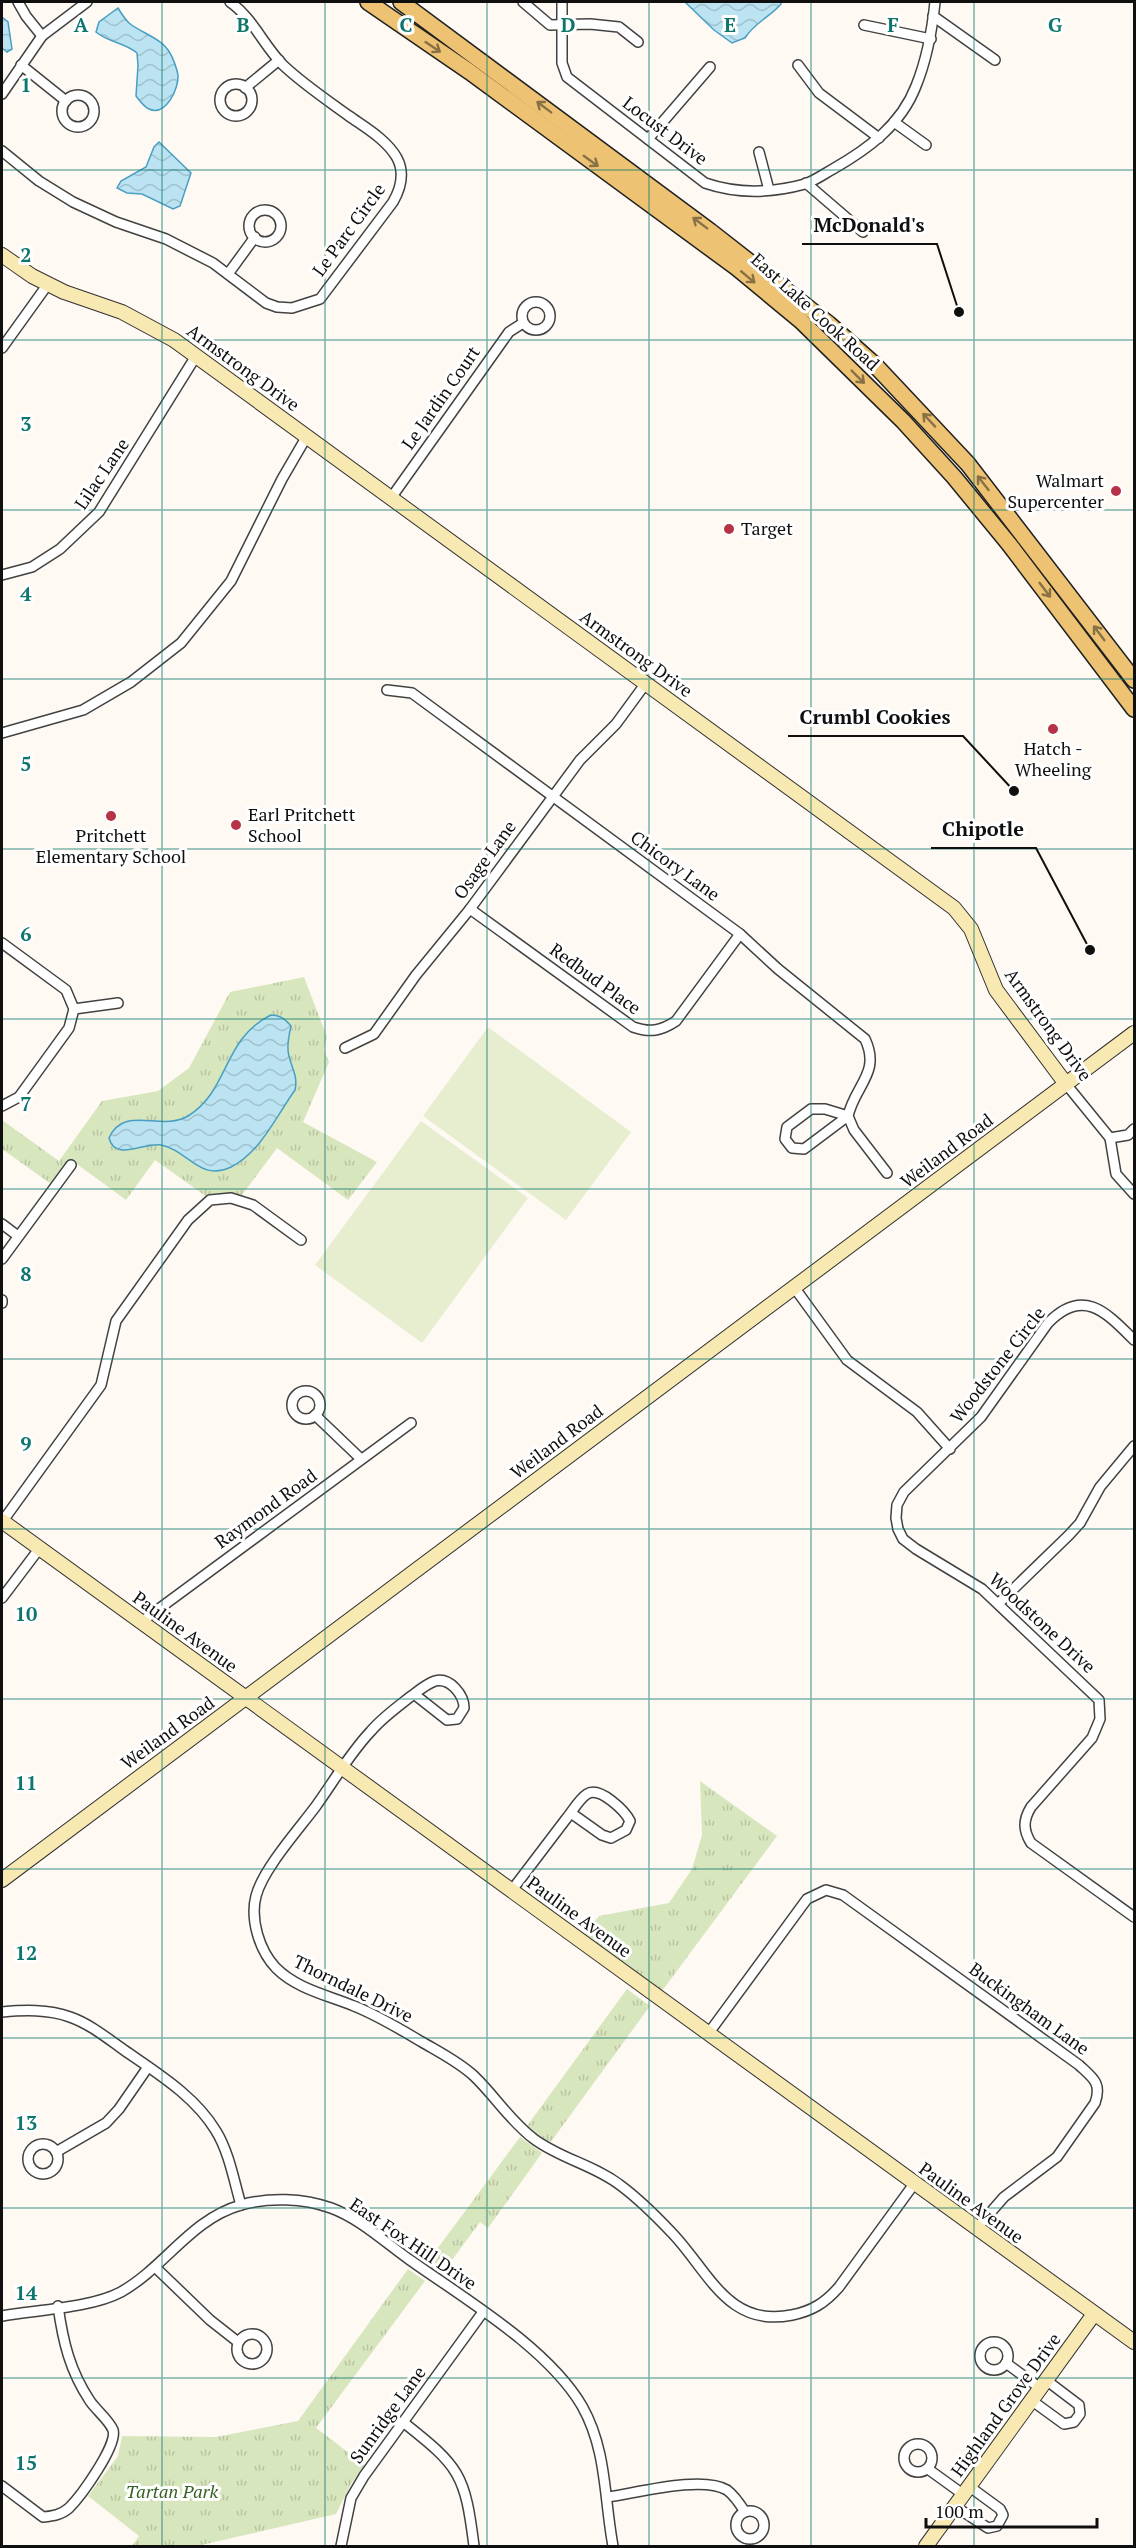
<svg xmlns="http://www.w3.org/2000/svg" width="1136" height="2548" font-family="'PT Serif',serif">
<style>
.grass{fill:url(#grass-tufts)}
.pitch{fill:#e7eecf}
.water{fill:url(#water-waves);stroke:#489fc3;stroke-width:1.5}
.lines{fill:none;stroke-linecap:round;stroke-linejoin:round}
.street-casing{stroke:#424242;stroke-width:12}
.secondary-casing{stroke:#313131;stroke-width:16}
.primary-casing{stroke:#202020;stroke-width:18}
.street{stroke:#fff;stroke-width:9}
.secondary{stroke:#f8e9b3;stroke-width:14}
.primary{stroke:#edc273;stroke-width:15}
.oneway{stroke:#897146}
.grid{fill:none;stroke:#0f766e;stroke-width:1.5;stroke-opacity:0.55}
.poi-dot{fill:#b53247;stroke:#fff;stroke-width:2}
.labels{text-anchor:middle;stroke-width:6;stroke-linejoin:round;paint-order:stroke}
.street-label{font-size:18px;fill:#0f0f0f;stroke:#fff}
.poi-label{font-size:18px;fill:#0f0f0f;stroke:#fff;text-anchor:start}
.park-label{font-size:18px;font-style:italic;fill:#386224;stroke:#fff}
.grid-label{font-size:20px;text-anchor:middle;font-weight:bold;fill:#0f766e;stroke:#fff;stroke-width:6;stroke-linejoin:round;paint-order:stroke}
.leader{fill:none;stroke:#0f0f0f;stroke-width:2}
.callout-dot{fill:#0f0f0f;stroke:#fff;stroke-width:2}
.callout-label{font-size:20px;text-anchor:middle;font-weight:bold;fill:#0f0f0f;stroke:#fff;stroke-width:6;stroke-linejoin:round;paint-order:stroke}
</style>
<defs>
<pattern id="grass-tufts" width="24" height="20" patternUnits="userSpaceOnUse" patternTransform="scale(1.5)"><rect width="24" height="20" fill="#d8e6be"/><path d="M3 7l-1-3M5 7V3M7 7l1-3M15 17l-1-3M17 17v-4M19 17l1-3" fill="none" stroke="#b8c4a2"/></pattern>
<pattern id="water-waves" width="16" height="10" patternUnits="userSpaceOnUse" patternTransform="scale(1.5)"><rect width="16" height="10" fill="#bbe3f1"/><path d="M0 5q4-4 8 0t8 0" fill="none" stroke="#a0c2cd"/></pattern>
</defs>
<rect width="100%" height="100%" fill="#fefaf3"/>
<g class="grass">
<polygon points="304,977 327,1037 324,1050 329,1062 303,1122 377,1162 348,1200 277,1148 242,1195 219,1193 207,1197 155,1160 126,1200 70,1159 51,1184 2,1149 2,1120 59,1161 102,1101 158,1091 189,1068 230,992"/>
<polygon points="700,1781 777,1836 662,1991 585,1934 599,1916 669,1903 692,1869 702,1835"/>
<polygon points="627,1989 650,2006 550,2143 527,2126"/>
<polygon points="520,2137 542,2153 488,2228 480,2222 441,2275 426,2264"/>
<polygon points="408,2269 425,2281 316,2428 365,2465 351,2484 336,2514 197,2546 132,2546 139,2536 88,2496 118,2456 122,2436 216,2437 298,2421"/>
</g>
<g class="pitch">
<polygon points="488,1027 631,1132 566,1220 423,1116"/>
<polygon points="421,1121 528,1198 422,1343 315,1265"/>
</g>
<g class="water">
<path d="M685,2H781V4C770,17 754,23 745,38L732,43L714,30Z"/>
<path d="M118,8C121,13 125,19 129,23C141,33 162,38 170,53C173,58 177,69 178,75C179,88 166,117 149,109C144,107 139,100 136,96L138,65L137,53C124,42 109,43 96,32L99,22Z"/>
<polygon points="2,17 8,22 12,49 7,52 2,48"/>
<polygon points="159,142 191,173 180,206 173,209 142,194 127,193 117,188 121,181 146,167 154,147"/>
<path d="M271,1015C280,1015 285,1019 291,1026C289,1035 286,1047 289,1056C292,1069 298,1076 295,1090C277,1115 260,1153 231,1167C199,1182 188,1150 161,1145C144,1142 115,1162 109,1138C124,1104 161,1132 188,1116C230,1090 222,1039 271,1015Z"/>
</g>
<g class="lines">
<defs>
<g id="street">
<polyline points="18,2 26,16 42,36"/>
<polyline points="523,2 550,25 590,24 619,27 638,42"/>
<path d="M562,2V63L567,77L705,183C737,194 772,193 805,184C814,181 824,174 833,169C868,149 901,125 916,86C927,59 932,31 935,2"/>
<polyline points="933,16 995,60"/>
<polyline points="864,25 931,39"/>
<polyline points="21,65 66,101"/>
<polyline points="798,65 819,93 879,138"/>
<circle cx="236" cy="100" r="16"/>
<polyline points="245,88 279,60"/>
<polyline points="2,94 42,36 87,2"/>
<circle cx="78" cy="111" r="16"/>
<polyline points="894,122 926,145"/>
<polyline points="648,139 710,67"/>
<path d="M2,151L39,181L73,202L116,222L166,239L213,263L266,303L277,307L292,308L320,299L393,202C401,188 405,173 397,158C387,140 366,128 349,116C327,100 303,84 283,65C264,46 252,17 230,2"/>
<polyline points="759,152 769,190"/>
<polyline points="806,183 863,232"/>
<circle cx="265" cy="226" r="16"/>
<polyline points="228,274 255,237"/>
<circle cx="536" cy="316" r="14"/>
<polyline points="2,348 48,284"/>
<polyline points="391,498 509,332 523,323"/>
<polyline points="2,575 32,567 60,549 99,512 196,356"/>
<path d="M387,690L412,693L740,934L778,969L865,1039C881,1073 855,1085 848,1116L854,1130L887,1173"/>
<polyline points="2,733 83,710 131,682 181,643 231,581 282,479 307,436"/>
<path d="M470,909L633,1027C650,1033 661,1031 676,1021L740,934"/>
<polyline points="2,943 66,990 74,1009 69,1028 19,1097 2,1106"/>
<polyline points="74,1009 118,1003"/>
<polyline points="345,1048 374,1034 416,975 470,909 580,760 616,724 646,683"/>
<polyline points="1066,1084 1110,1138 1116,1174 1134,1194"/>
<polygon points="811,1109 825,1109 848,1116 804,1149 792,1148 785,1139 787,1127"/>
<polyline points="1110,1138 1128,1135 1134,1129"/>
<polyline points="2,1224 18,1236"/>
<polyline points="2,1259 71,1165"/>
<polyline points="794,1287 847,1360 917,1412 950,1449"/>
<polyline points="2,1300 2,1303"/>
<path d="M1134,1340C1106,1312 1083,1287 1048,1323L981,1417L904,1492L897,1505L896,1518L898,1529L903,1539L916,1549L982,1589L1099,1700L1100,1719L1092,1738L1031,1807C1023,1820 1023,1830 1031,1843L1134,1917"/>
<circle cx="306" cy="1405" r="14"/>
<polyline points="315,1415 361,1459"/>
<polyline points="2,1522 101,1385 116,1321 188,1220 210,1200 231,1198 253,1205 301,1240"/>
<polyline points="2,1598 39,1549"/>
<polyline points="999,1603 1069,1535 1080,1523 1100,1487 1134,1446"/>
<polyline points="141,1622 411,1423"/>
<path d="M414,1694L447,1720L457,1719L464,1708C464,1695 450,1677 435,1681C426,1684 417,1692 410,1697C396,1708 382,1718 371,1731C350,1753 334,1781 316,1806C299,1829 263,1869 256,1896C250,1919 259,1950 276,1968C297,1989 327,1995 354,2006C377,2015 400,2029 422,2042C439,2052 459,2062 474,2076C495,2096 510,2121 534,2139C561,2159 594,2165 620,2185C639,2199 657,2217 673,2234C709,2272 728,2328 792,2315C812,2311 825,2303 839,2287L914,2184"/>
<path d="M512,1890C530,1866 548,1843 566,1819C572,1812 579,1799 587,1794C600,1786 625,1811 630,1821L626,1830L611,1838L602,1835L571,1813"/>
<path d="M2,2012C24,2010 48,2009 70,2017C90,2024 107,2038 124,2050C157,2073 195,2096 216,2131C229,2152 234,2181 241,2205"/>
<path d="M708,2034L807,1899L826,1890L843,1895L1079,2065C1093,2078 1102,2083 1095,2103L1057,2157L1004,2197L976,2229"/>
<circle cx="43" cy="2159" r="15"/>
<polyline points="56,2152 106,2123 119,2109 148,2067"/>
<polyline points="155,2267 210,2320 238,2342"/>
<path d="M2,2316C36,2310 91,2308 121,2292C165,2267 191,2219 241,2205C269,2197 303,2198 331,2208C359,2218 386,2243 410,2260C465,2299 548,2348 582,2406C607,2450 604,2498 613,2546"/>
<circle cx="252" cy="2349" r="15"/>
<circle cx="994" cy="2356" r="14"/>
<polyline points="1006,2363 1040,2388"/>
<polyline points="1031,2400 1064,2424 1074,2422 1080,2414 1079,2405 1046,2380"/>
<path d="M403,2422C460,2467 465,2474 474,2546"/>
<circle cx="918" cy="2458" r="14"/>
<polyline points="928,2469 964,2495"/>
<path d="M2,2486L43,2517C53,2516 61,2515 69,2508C81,2496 118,2445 113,2430C109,2420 96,2410 90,2401C70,2371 63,2342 58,2306"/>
<path d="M608,2497C637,2493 702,2475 727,2490C735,2496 740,2504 745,2512"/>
<polyline points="956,2507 988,2528 997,2526 1003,2515 1000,2509 970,2487"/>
<circle cx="750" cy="2525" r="14"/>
<polyline points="341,2546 351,2498 364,2476 483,2312"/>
</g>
<g id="secondary">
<polyline points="2,255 32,276 64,292 122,312 174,340 954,908 971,929 996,990 1066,1084"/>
<polyline points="2,1521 1134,2342"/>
<polyline points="2,1880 1134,1033"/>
<polyline points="926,2546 1094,2314"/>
</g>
<g id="primary">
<polyline points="368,2 470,72 737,268 801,321 903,421 954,477 1009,544 1134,709"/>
<polyline points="401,2 710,231 829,324 874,364 968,464 1134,680"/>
</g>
</defs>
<use href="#street" class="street-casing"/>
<use href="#secondary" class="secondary-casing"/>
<use href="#primary" class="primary-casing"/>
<use href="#street" class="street"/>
<use href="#secondary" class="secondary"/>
<use href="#primary" class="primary"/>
</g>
<defs><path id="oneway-shaft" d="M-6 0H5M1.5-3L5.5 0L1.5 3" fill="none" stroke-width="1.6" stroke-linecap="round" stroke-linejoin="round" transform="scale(1.5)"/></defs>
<g class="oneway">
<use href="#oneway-shaft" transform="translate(433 47) rotate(34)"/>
<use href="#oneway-shaft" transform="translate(544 107) rotate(-143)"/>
<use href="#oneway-shaft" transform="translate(591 161) rotate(36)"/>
<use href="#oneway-shaft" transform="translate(700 223) rotate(-143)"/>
<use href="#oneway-shaft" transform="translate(748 277) rotate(40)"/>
<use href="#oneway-shaft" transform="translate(858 377) rotate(45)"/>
<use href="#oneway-shaft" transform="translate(929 420) rotate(-133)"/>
<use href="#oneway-shaft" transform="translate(983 483) rotate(-128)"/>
<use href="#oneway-shaft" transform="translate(1045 590) rotate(53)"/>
<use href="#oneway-shaft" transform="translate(1099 633) rotate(-127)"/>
</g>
<path class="grid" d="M162,2V2546M325,2V2546M487,2V2546M649,2V2546M811,2V2546M974,2V2546M2,170H1134M2,340H1134M2,510H1134M2,679H1134M2,849H1134M2,1019H1134M2,1189H1134M2,1359H1134M2,1529H1134M2,1699H1134M2,1869H1134M2,2038H1134M2,2208H1134M2,2378H1134"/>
<g class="poi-dot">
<circle cx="1116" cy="491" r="6"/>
<circle cx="729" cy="529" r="6"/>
<circle cx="1053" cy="729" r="6"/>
<circle cx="111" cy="816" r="6"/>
<circle cx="236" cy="825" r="6"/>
</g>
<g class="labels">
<g class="street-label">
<text transform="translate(665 131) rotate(37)" y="6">Locust Drive</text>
<text transform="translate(349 230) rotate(-54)" y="6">Le Parc Circle</text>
<text transform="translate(815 312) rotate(42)" y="6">East Lake Cook Road</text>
<text transform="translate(243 368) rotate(36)" y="6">Armstrong Drive</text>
<text transform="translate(441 398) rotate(-55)" y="6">Le Jardin Court</text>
<text transform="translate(102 474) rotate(-56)" y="6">Lilac Lane</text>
<text transform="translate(636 654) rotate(36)" y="6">Armstrong Drive</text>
<text transform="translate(485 860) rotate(-54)" y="6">Osage Lane</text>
<text transform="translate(675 866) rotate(36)" y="6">Chicory Lane</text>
<text transform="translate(595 979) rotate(36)" y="6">Redbud Place</text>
<text transform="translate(1048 1025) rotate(54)" y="6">Armstrong Drive</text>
<text transform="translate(947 1151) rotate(-37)" y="6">Weiland Road</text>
<text transform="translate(998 1365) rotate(-52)" y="6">Woodstone Circle</text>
<text transform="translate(557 1442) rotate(-37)" y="6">Weiland Road</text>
<text transform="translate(266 1509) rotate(-36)" y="6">Raymond Road</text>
<text transform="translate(1042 1623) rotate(43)" y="6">Woodstone Drive</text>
<text transform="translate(185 1632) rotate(36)" y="6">Pauline Avenue</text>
<text transform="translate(168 1733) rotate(-36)" y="6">Weiland Road</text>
<text transform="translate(579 1917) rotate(36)" y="6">Pauline Avenue</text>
<text transform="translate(353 1989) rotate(26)" y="6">Thorndale Drive</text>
<text transform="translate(1029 2009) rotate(36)" y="6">Buckingham Lane</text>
<text transform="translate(971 2203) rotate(36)" y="6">Pauline Avenue</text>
<text transform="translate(413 2244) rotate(34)" y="6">East Fox Hill Drive</text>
<text transform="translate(1006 2405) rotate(-54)" y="6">Highland Grove Drive</text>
<text transform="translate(388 2415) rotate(-54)" y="6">Sunridge Lane</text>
</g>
<g class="poi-label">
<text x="1104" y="487" text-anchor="end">Walmart<tspan x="1104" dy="21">Supercenter</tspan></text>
<text x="741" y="535">Target</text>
<text x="1053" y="755" text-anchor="middle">Hatch -<tspan x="1053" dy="21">Wheeling</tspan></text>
<text x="248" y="821">Earl Pritchett<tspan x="248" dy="21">School</tspan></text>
<text x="111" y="842" text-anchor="middle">Pritchett<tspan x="111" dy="21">Elementary School</tspan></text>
</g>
<g class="park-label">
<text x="172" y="2498">Tartan Park</text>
</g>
</g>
<g class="grid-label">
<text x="81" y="32">A</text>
<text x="243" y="32">B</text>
<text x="406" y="32">C</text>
<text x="568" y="32">D</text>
<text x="730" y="32">E</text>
<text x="893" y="32">F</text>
<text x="1055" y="32">G</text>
<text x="26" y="92">1</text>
<text x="26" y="262">2</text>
<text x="26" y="431">3</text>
<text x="26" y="601">4</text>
<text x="26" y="771">5</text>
<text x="26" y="941">6</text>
<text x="26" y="1111">7</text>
<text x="26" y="1281">8</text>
<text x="26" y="1451">9</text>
<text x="26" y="1621">10</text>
<text x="26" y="1790">11</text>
<text x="26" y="1960">12</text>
<text x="26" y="2130">13</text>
<text x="26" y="2300">14</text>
<text x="26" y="2470">15</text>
</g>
<path class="leader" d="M959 312L937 244H802M1014 791L963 736H788M1090 950L1036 848H931"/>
<g class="callout-dot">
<circle cx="959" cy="312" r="6"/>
<circle cx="1014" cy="791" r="6"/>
<circle cx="1090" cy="950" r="6"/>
</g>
<g class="callout-label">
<text x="869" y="232">McDonald's</text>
<text x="875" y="724">Crumbl Cookies</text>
<text x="983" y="836">Chipotle</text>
</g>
<rect width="1136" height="2548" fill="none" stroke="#0f0f0f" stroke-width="6"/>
<path d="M926 2518v9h171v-9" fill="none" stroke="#0f0f0f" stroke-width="3"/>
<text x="935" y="2518" font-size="18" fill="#0f0f0f" stroke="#ffffff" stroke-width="4.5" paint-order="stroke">100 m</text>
</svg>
